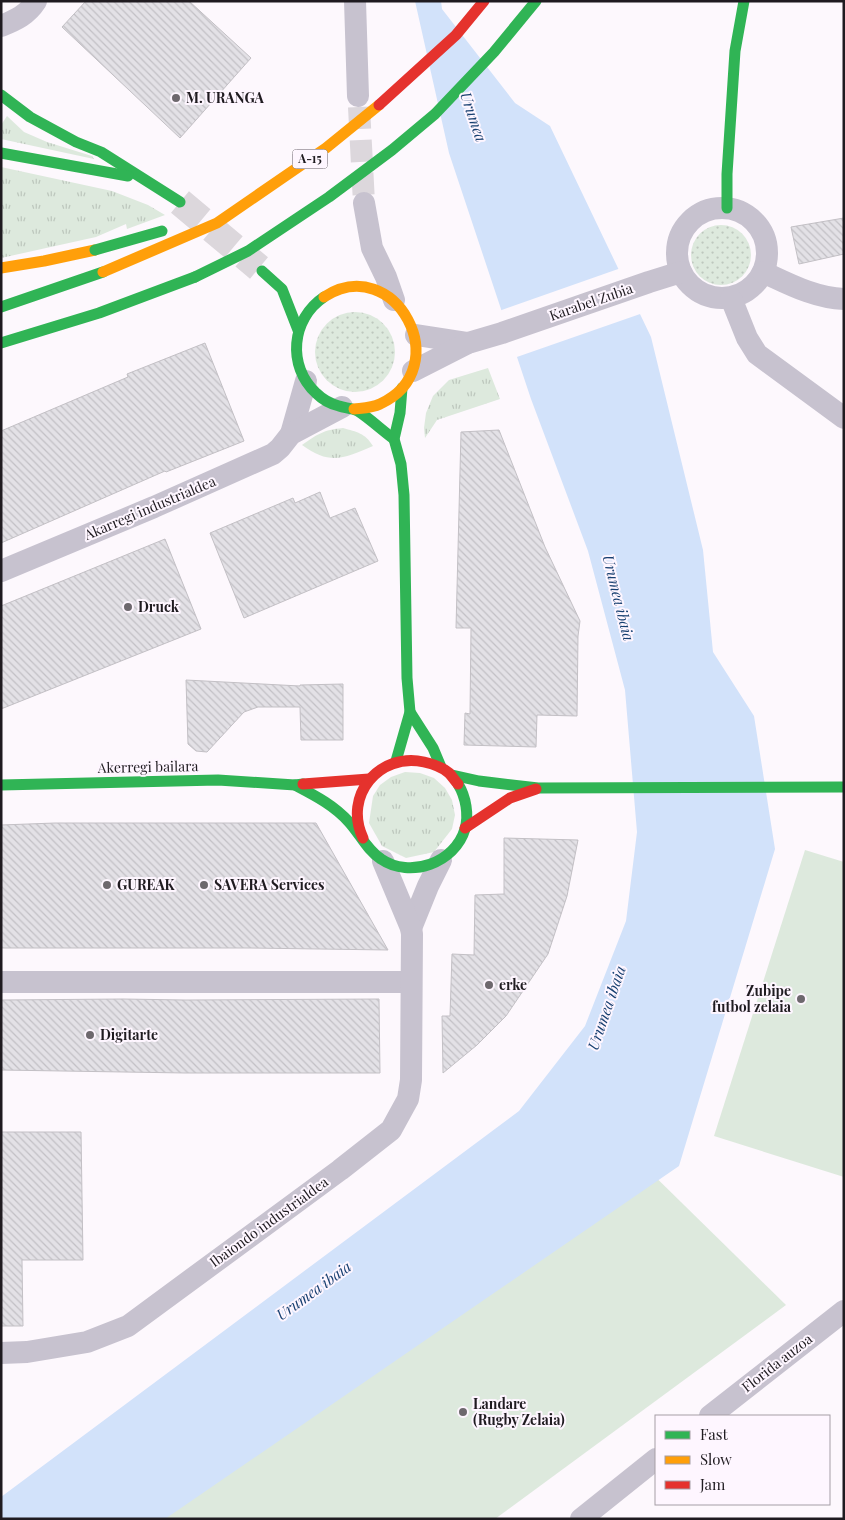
<svg xmlns="http://www.w3.org/2000/svg" width="845" height="1520" font-family="'Playfair Display',serif">
<style>
.grass{fill:url(#grass-tufts)}
.garden{fill:url(#garden-dots)}
.pitch{fill:#dde9dd}
.water{fill:#d2e2fa}
.pier{fill:#fdf8fd}
.building{fill:url(#building-back-hatch);stroke:#c3c0c5}
.lines{fill:none;stroke-linecap:round;stroke-linejoin:round}
.street-tunnel{stroke:#dcd7dc;stroke-width:22;stroke-dasharray:22 11;stroke-linecap:butt}
.secondary-tunnel{stroke:#dcd7dc;stroke-width:28;stroke-dasharray:28 14;stroke-linecap:butt}
.street{stroke:#c7c2cf;stroke-width:22}
.fast{stroke:#30b455;stroke-width:11}
.slow{stroke:#ff9f0a;stroke-width:11}
.jam{stroke:#e5322d;stroke-width:11}
.fast-bridge{stroke:#30b455;stroke-width:11}
.slow-bridge{stroke:#ff9f0a;stroke-width:11}
.jam-bridge{stroke:#e5322d;stroke-width:11}
.poi-dot{fill:#6d686d;stroke:#fef6ff;stroke-width:2}
.labels{text-anchor:middle;stroke-width:4;stroke-linejoin:round;paint-order:stroke}
.shield{fill:#fef6ff;stroke:#625d63;stroke-width:1}
.shield-label{font-size:12px;font-weight:bold;fill:#1f1b20}
.poi-label{font-size:14px;font-weight:bold;fill:#1f1b20;stroke:#fef6ff;text-anchor:start}
.street-label{font-size:14px;fill:#1f1b20;stroke:#fef6ff}
.water-label{font-size:15px;font-style:italic;fill:#173f70;stroke:#fef6ff}
</style>
<defs>
<pattern id="grass-tufts" width="24" height="20" patternUnits="userSpaceOnUse" patternTransform="scale(1.25)"><rect width="24" height="20" fill="#dde9dd"/><path d="M3 7l-1-3M5 7V3M7 7l1-3M15 17l-1-3M17 17v-4M19 17l1-3" fill="none" stroke="#bdc7bd"/></pattern>
<pattern id="garden-dots" width="8" height="8" patternUnits="userSpaceOnUse" patternTransform="scale(1.25)"><rect width="8" height="8" fill="#dde9dd"/><path d="M2 2h.1M6 6h.1" fill="none" stroke="#bdc7bd" stroke-width="1.8" stroke-linecap="round"/></pattern>
<pattern id="building-back-hatch" width="6" height="6" patternUnits="userSpaceOnUse" patternTransform="scale(1.25)"><rect width="6" height="6" fill="#e3e1e6"/><path d="M-1 5l2 2M0 0l6 6M5-1l2 2" fill="none" stroke="#c2c0c5"/></pattern>
</defs>
<rect width="100%" height="100%" fill="#fdf8fd"/>
<g class="grass">
<polygon points="7,116 24,132 47,142 92,156 94,159 1,139 1,125"/>
<polygon points="1,167 112,191 148,205 165,215 127,229 126,224 96,237 1,258"/>
<polygon points="488,368 500,399 437,420 425,438 424,428 426,413 433,396 449,380"/>
<path d="M343,428C357,432 365,433 373,446C344,458 331,466 302,445C318,434 323,430 343,428Z"/>
<polygon points="405,772 420,773 434,778 445,788 452,800 455,815 452,829 434,852 406,858 382,846 369,823 373,796 380,785 391,777"/>
</g>
<g class="garden">
<circle cx="721" cy="255" r="30"/>
<circle cx="355" cy="352" r="40"/>
</g>
<g class="pitch">
<polygon points="805,850 844,862 844,1177 714,1136"/>
<polygon points="632,1154 786,1305 495,1519 142,1519"/>
</g>
<polygon class="water" points="415,1 441,1 442,9 515,103 550,126 651,337 703,550 713,652 754,716 775,849 679,1166 165,1519 1,1519 1,1497 519,1111 585,1026 626,921 637,832 625,690 588,551 531,399 449,153"/>
<polygon class="pier" points="621,268 643,313 514,358 499,311"/>
<g class="building">
<polygon points="86,1 189,1 251,58 180,138 62,27"/>
<polygon points="844,218 844,254 799,264 791,227"/>
<polygon points="205,343 244,441 166,472 165,471 1,543 1,431 128,377 127,374"/>
<polygon points="499,430 545,547 580,621 578,636 577,716 537,715 536,747 464,745 465,713 470,714 471,628 456,628 461,432"/>
<polygon points="320,492 330,518 355,508 378,561 244,618 210,533 293,498 295,503"/>
<polygon points="165,539 201,629 1,709 1,606"/>
<polygon points="186,680 300,686 300,685 343,684 343,740 301,740 300,707 258,707 244,712 207,752 196,751 188,744"/>
<polygon points="55,823 316,823 388,950 249,948 1,948 1,825"/>
<polygon points="504,838 578,840 567,896 548,954 506,1016 477,1045 443,1073 442,1016 450,1016 452,954 474,955 475,895 504,894"/>
<polygon points="123,999 185,1000 379,999 380,1073 185,1073 1,1070 1,1000"/>
<polygon points="1,1132 81,1132 83,1260 22,1260 23,1326 1,1326"/>
</g>
<g class="lines">
<polyline class="street-tunnel" points="359,107 364,203"/>
<polyline class="secondary-tunnel" points="180,202 259,268"/>
<g class="street">
<polyline points="355,1 358,96"/>
<path d="M1,26C16,20 27,15 36,1"/>
<polyline points="364,203 372,248 386,277 394,300"/>
<circle cx="722" cy="253" r="45"/>
<path d="M763,272C789,284 815,298 844,299"/>
<polyline points="731,298 747,338 757,354 844,418"/>
<polyline points="416,335 468,343"/>
<polyline points="413,371 468,343 502,333 649,282 681,272"/>
<polyline points="291,434 306,381"/>
<polyline points="1,571 154,507 273,454 280,448 291,434 342,407"/>
<polyline points="411,928 428,886 441,860"/>
<polyline points="1,982 411,982"/>
<polyline points="1,1353 27,1352 87,1342 128,1326 340,1170 391,1130 408,1099 411,1080 412,934 411,928 383,861"/>
<polyline points="710,1416 844,1311"/>
<polyline points="581,1519 656,1459"/>
</g>
<g class="fast">
<polyline points="1,95 30,117 76,142 101,152 180,202"/>
<polyline points="1,153 128,176"/>
<polyline points="727,208 727,174 735,51 744,1"/>
<polyline points="262,271 282,289 298,330"/>
<path d="M324,297C291,319 287,366 316,393C322,399 331,404 339,406C345,408 352,408 358,411C369,418 383,431 394,439"/>
<polyline points="1,307 103,272"/>
<polyline points="1,343 99,313 195,277"/>
<polyline points="410,712 433,748 441,767"/>
<polyline points="396,761 410,712 407,678 404,495 401,464 394,439 400,413 402,388"/>
<polyline points="452,775 479,781 538,788 844,787"/>
<polyline points="1,785 218,780 295,785 303,784"/>
<path d="M295,785C314,795 334,805 349,822C360,834 367,850 381,859C410,879 455,863 465,829C469,815 466,797 458,784"/>
</g>
<g class="slow">
<polyline points="1,268 44,261 95,250"/>
<path d="M324,297C395,251 458,368 380,404C372,408 363,408 354,409"/>
</g>
<g class="jam">
<polyline points="303,784 369,779"/>
<polyline points="465,828 510,798 536,789"/>
<path d="M363,838C343,796 379,752 424,762C433,764 442,767 449,773C452,776 455,781 458,784"/>
</g>
<g class="fast-bridge">
<polyline points="95,250 162,231"/>
<polyline points="195,277 248,251 329,197 392,150 435,114 494,52 536,1"/>
</g>
<polyline class="slow-bridge" points="103,272 217,223 326,148 379,105"/>
<polyline class="jam-bridge" points="379,105 456,35 484,1"/>
</g>
<g class="poi-dot">
<circle cx="176" cy="98" r="5"/>
<circle cx="128" cy="607" r="5"/>
<circle cx="107" cy="885" r="5"/>
<circle cx="204" cy="885" r="5"/>
<circle cx="489" cy="985" r="5"/>
<circle cx="801" cy="999" r="5"/>
<circle cx="90" cy="1035" r="5"/>
<circle cx="463" cy="1412" r="5"/>
</g>
<g class="labels">
<rect class="shield" x="292.5" y="149.5" width="35" height="19" rx="4"/>
<g class="shield-label">
<text x="310" y="163">A-15</text>
</g>
<g class="poi-label">
<text x="186" y="103">M. URANGA</text>
<text x="138" y="612">Druck</text>
<text x="117" y="890">GUREAK</text>
<text x="214" y="890">SAVERA Services</text>
<text x="499" y="990">erke</text>
<text x="791" y="996" text-anchor="end">Zubipe<tspan x="791" dy="16">futbol zelaia</tspan></text>
<text x="100" y="1040">Digitarte</text>
<text x="473" y="1409">Landare<tspan x="473" dy="16">(Rugby Zelaia)</tspan></text>
</g>
<g class="street-label">
<text transform="translate(591 302) rotate(-19)" y="5">Karabel Zubia</text>
<text transform="translate(150 508) rotate(-23)" y="5">Akarregi industrialdea</text>
<text transform="translate(148 767) rotate(-1)" y="5">Akerregi bailara</text>
<text transform="translate(269 1222) rotate(-36)" y="5">Ibaiondo industrialdea</text>
<text transform="translate(777 1363) rotate(-38)" y="5">Florida auzoa</text>
</g>
<g class="water-label">
<text transform="translate(473 117) rotate(71)" y="5">Urumea</text>
<text transform="translate(618 598) rotate(76)" y="5">Urumea ibaia</text>
<text transform="translate(607 1008) rotate(-71)" y="5">Urumea ibaia</text>
<text transform="translate(314 1291) rotate(-36)" y="5">Urumea ibaia</text>
</g>
</g>
<rect width="845" height="1520" fill="none" stroke="#1f1b20" stroke-width="5"/>
<rect x="655" y="1415" width="175" height="90" fill="#fef6ff" stroke="#a59ea6"/>
<rect x="665" y="1431" width="25" height="8" fill="#30b455" stroke="#a59ea6"/>
<text x="700" y="1440" font-size="15" fill="#1f1b20">Fast</text>
<rect x="665" y="1456" width="25" height="8" fill="#ff9f0a" stroke="#a59ea6"/>
<text x="700" y="1465" font-size="15" fill="#1f1b20">Slow</text>
<rect x="665" y="1481" width="25" height="8" fill="#e5322d" stroke="#a59ea6"/>
<text x="700" y="1490" font-size="15" fill="#1f1b20">Jam</text>
</svg>
